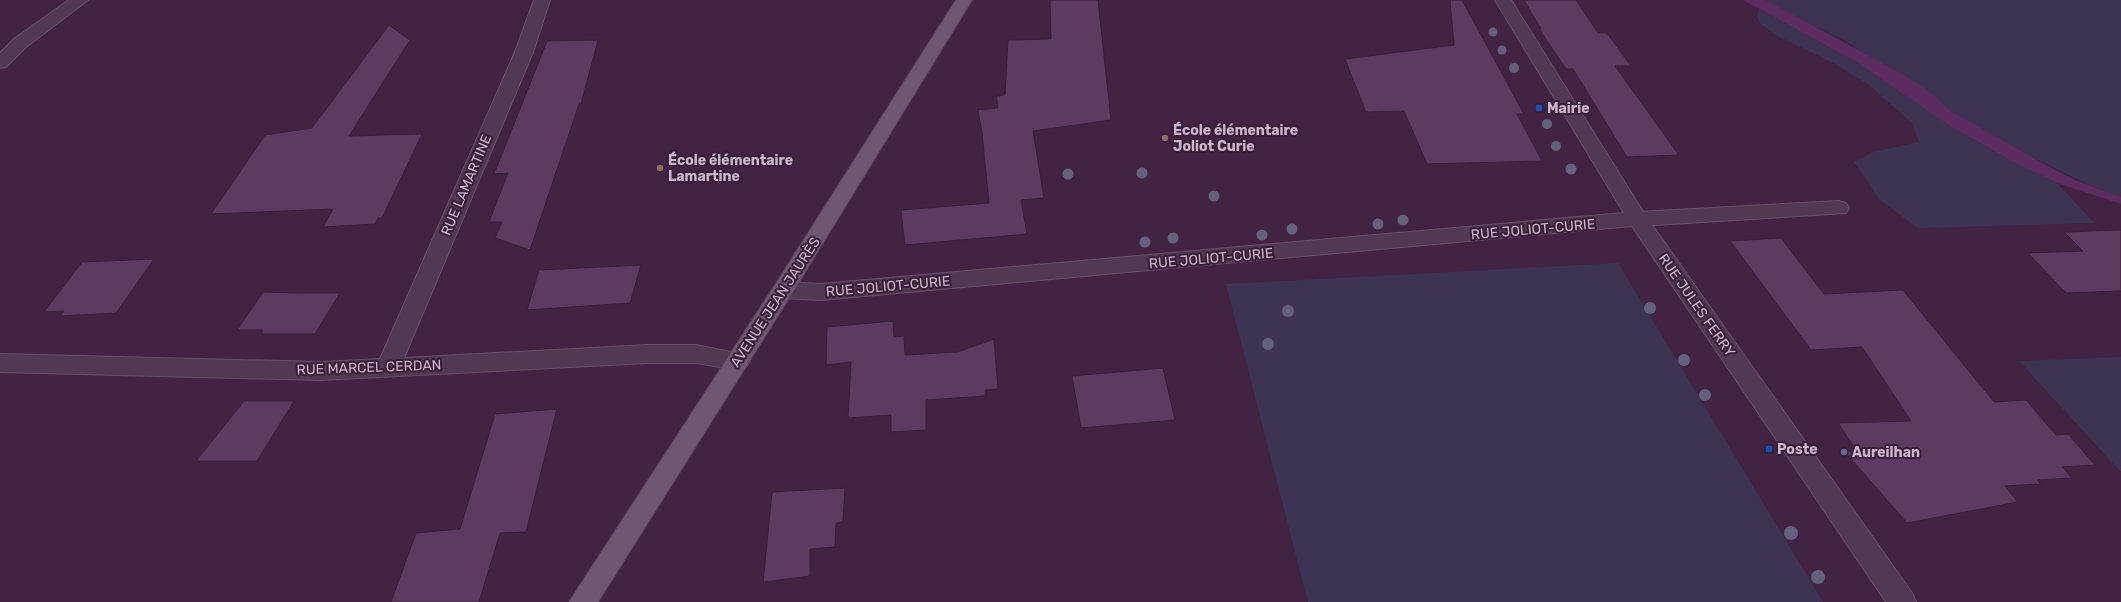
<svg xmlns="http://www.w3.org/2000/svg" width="2121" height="602" font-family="Rubik,sans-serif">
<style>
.green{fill:#3d3454}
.water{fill:#5c2b60}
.building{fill:#5d3a60;stroke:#391f3b}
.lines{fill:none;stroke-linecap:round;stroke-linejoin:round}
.lane-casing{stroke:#69506b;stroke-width:2}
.street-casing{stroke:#69506b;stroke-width:2}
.primary-casing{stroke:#583f5a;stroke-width:2}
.lane{fill:#523854;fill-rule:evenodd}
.street{fill:#523854;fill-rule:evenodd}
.primary{fill:#715674;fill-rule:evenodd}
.tree{fill:#64617f}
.transit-dot{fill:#1a4fb4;stroke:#371d39;stroke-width:1.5}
.education-dot{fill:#8d6e63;stroke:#371d39;stroke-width:1.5}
.service-dot{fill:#5c6f8a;stroke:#371d39;stroke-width:1.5}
.labels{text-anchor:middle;stroke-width:4;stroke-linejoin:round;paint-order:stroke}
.poi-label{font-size:14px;font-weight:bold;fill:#ccb5cd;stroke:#371d39;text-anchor:start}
.street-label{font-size:14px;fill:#ccb5cd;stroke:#371d39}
</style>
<rect width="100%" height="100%" fill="#422344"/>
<g class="green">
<path d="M1766,0H2121V197C2061,176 2007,143 1951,111L1937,100L1842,39L1801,20Z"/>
<polygon points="1759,9 1858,63 1974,140 2013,162 2057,183 2094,223 1918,228 1880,200 1854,162 1874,152 1919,142 1912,123 1868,84 1835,64 1776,35 1761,24 1757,17"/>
<polygon points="1618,263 1823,602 1308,602 1226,284"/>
<polygon points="2121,357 2121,472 2019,361"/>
</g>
<polygon class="water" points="1743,0 1766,0 1886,65 1924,87 1951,111 2055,170 2075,180 2121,197 2121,204 2057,183 2013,162 1950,126 1858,63"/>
<g class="building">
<polygon points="1050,0 1098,0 1111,120 1033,131 1044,198 1021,200 1027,234 905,245 901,210 989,203 982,133 978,110 998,108 996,96 1005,95 1008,40 1051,39"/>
<polygon points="1450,0 1462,0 1524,114 1517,114 1542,161 1427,164 1404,111 1366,112 1345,59 1454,45"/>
<polygon points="1524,0 1576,0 1598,33 1607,33 1631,66 1615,66 1679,155 1627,157 1573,69 1566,69 1539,29 1541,29"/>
<polygon points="389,25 410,40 349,136 422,134 382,218 378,218 375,224 323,227 333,209 211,214 265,135 312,128"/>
<polygon points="598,40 581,104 579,104 530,250 495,238 502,222 489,222 508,173 494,174 547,41"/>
<polygon points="2121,230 2121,291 2066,293 2028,253 2083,251 2064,232"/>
<polygon points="1781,238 1824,294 1903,290 1994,402 2026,400 2056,435 2068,434 2095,465 2062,467 2072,478 2037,480 2041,484 2005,486 2018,502 1907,523 1845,452 1856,450 1838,423 1911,421 1862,347 1811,350 1730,241"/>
<polygon points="154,259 116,313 60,316 64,311 44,312 82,262"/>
<polygon points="641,265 630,303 527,310 539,270"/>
<polygon points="263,292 300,293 340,293 315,334 261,334 263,330 237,330"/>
<polygon points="893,321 894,337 904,336 905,355 958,352 994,339 998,389 985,390 985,396 926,400 926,430 891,432 891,415 848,418 851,362 826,365 827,327"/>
<polygon points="1163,368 1175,420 1081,428 1072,376"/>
<polygon points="244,401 294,401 257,461 196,461"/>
<polygon points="557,409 526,532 500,533 479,602 391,602 416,533 460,529 495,414"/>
<polygon points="845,488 843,522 836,523 835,547 810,549 810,576 763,582 772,492"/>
</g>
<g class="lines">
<defs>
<polygon id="lane" points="1839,201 1846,203 1849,208 1846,213 1638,226 1631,224 1628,219 1631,214 1638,212"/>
<g id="street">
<polygon points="69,0 88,0 26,47 6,67 0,68 0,53 14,39"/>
<polygon points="534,0 550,0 533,52 404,358 648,345 696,345 746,355 750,361 746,367 738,370 696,363 648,363 321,380 0,372 0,354 321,362 380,359 515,52"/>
<polygon points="1495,0 1511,0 1645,215 1912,593 1916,602 1886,602 1632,226 821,300 783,298 775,295 772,290 775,285 783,282 821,284 1624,213"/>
</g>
<polygon id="primary" points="956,0 972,0 791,295 598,602 569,602 775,285"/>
</defs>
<use href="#lane" class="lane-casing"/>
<use href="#street" class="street-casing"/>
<use href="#primary" class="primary-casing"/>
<use href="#lane" class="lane"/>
<use href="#street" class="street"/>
<use href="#primary" class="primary"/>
</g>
<g class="tree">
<circle cx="1493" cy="32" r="4.5"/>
<circle cx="1502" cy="50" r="4.5"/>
<circle cx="1514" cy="68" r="5"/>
<circle cx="1547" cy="124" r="5"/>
<circle cx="1221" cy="143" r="5"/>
<circle cx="1556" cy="146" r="5"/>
<circle cx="1571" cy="169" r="5.5"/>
<circle cx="1142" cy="173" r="5.5"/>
<circle cx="1068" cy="174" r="5.5"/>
<circle cx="1214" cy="196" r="5.5"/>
<circle cx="1403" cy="220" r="5.5"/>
<circle cx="1378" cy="224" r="5.5"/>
<circle cx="1292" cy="229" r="5.5"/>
<circle cx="1262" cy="235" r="5.5"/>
<circle cx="1173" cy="238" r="5.5"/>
<circle cx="1145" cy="242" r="5.5"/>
<circle cx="1650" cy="308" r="6"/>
<circle cx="1288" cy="311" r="6"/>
<circle cx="1268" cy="344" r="6"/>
<circle cx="1684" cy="360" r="6"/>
<circle cx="1705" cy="395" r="6"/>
<circle cx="1791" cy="533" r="7"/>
<circle cx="1818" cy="577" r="7"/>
</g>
<g class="transit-dot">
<rect x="1535" y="104" width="8" height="8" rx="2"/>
<rect x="1765" y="445" width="8" height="8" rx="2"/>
</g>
<g class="education-dot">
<circle cx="1165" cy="138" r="4"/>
<circle cx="660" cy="168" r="4"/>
</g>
<circle class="service-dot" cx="1844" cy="452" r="4"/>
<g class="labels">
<g class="poi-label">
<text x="1547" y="113">Mairie</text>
<text x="1173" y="135">École élémentaire<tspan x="1173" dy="16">Joliot Curie</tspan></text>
<text x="668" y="165">École élémentaire<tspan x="668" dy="16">Lamartine</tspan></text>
<text x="1777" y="454">Poste</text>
<text x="1852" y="457">Aureilhan</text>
</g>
<g class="street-label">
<text transform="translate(466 185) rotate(-67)" y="5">RUE LAMARTINE</text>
<text transform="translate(1533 229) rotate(-5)" y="5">RUE JOLIOT-CURIE</text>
<text transform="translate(1211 258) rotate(-5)" y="5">RUE JOLIOT-CURIE</text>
<text transform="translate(888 286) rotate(-5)" y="5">RUE JOLIOT-CURIE</text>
<text transform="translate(775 302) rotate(-57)" y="5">AVENUE JEAN JAURÈS</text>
<text transform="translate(1697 305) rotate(55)" y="5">RUE JULES FERRY</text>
<text transform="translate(369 367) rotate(-2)" y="5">RUE MARCEL CERDAN</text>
</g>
</g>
</svg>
